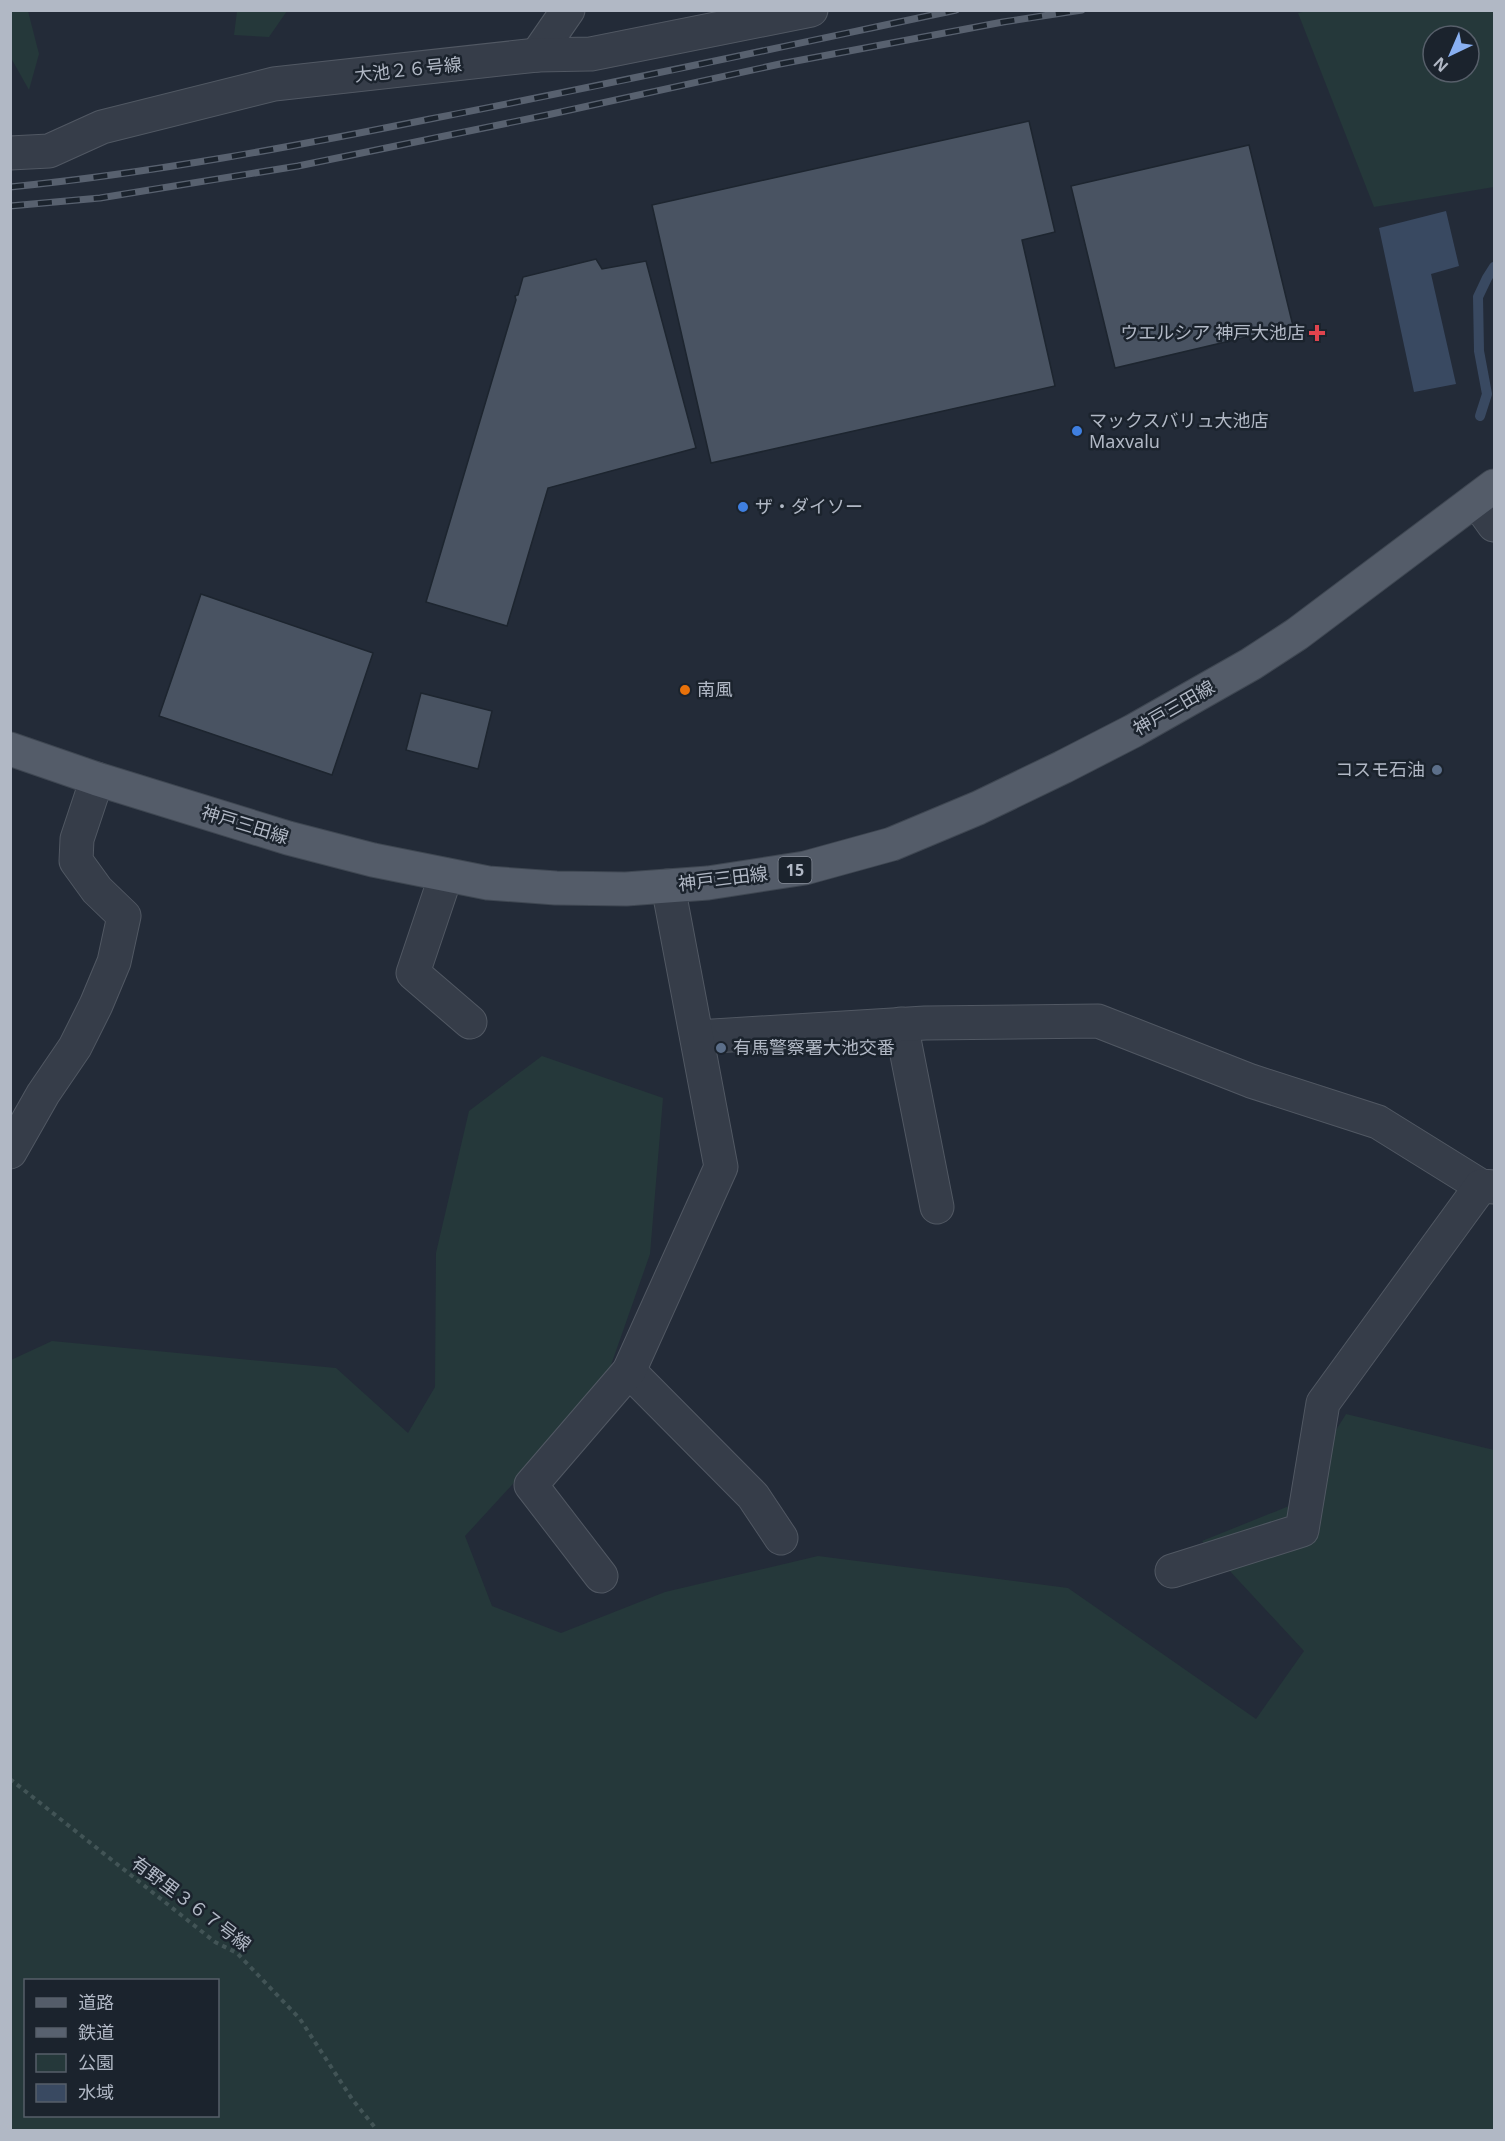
<svg xmlns="http://www.w3.org/2000/svg" width="1505" height="2141" font-family="'Noto Sans','Noto Sans JP',sans-serif">
<style>
.green{fill:#25383a;fill-rule:evenodd}
.water{fill:#394961}
.lines{fill:none;stroke-linecap:round;stroke-linejoin:round}
.stream{stroke:#394961;stroke-width:10}
.building{fill:#495362;stroke:#1d252f;stroke-width:1.5}
.street-casing{stroke:#515863;stroke-width:35}
.primary-casing{stroke:#3f4752;stroke-width:35}
.path{stroke:#425456;stroke-width:4;stroke-dasharray:4.5 4.5;stroke-linecap:butt}
.street{stroke:#363d49;stroke-width:33}
.primary{stroke:#545c69;stroke-width:33}
.rail-casing{stroke:#58616f;stroke-width:7}
.rail{stroke:#1b232d;stroke-width:4.5;stroke-dasharray:14;stroke-linecap:butt}
.health-dot{fill:#e0444e;stroke:#1b232d;stroke-width:2}
.shop-dot{fill:#3f7fe0;stroke:#1b232d;stroke-width:2}
.food-dot{fill:#e8710a;stroke:#1b232d;stroke-width:2}
.service-dot{fill:#5c6f8a;stroke:#1b232d;stroke-width:2}
.labels{text-anchor:middle;stroke-width:5;stroke-linejoin:round;paint-order:stroke}
.shield{fill:#1b232d;stroke:#848b97;stroke-width:1.5}
.shield-label{font-size:16px;font-weight:bold;fill:#b1b8c5}
.street-label{font-size:18px;fill:#b1b8c5;stroke:#1b232d}
.poi-label{font-size:18px;fill:#b1b8c5;stroke:#1b232d;text-anchor:start}
</style>
<rect width="100%" height="100%" fill="#232b38"/>
<g class="green">
<path d="M1312,10L1494,11V187L1374,207L1298,13ZM1433,36H1469V72H1433Z"/>
<polygon points="10,11 28,11 39,54 29,90 11,58"/>
<polygon points="237,11 237,10 287,11 269,37 234,35"/>
<path d="M542,1056L663,1098L650,1254L604,1385L465,1536L492,1606L561,1633L665,1592L818,1556L1068,1588L1256,1719L1304,1651L1202,1541L1289,1506L1346,1414L1494,1450V2130H11V1360L52,1341L336,1368L408,1433L435,1387L436,1253L469,1111ZM26,1980H218V2116H26Z"/>
</g>
<polygon class="water" points="1446,211 1459,266 1431,274 1456,384 1414,392 1379,228"/>
<g class="lines">
<polyline class="stream" points="1480,416 1487,394 1479,351 1478,297 1487,278 1494,267"/>
</g>
<g class="building">
<polygon points="1029,121 1055,232 1022,240 1055,386 711,463 652,205"/>
<polygon points="1249,145 1293,326 1115,368 1071,186"/>
<polygon points="596,259 602,269 646,261 696,448 548,488 507,626 426,602 516,300 515,296 518,295 523,277"/>
<polygon points="201,594 373,653 332,775 159,716"/>
<polygon points="421,693 492,711 478,769 406,750"/>
</g>
<g class="lines">
<defs>
<g id="street">
<polyline points="537,55 568,10"/>
<polyline points="10,153 49,151 102,127 274,84 537,55 591,54 811,10"/>
<polyline points="1476,500 1494,525"/>
<polyline points="446,875 413,973 470,1022"/>
<polyline points="901,1024 937,1207"/>
<polyline points="697,1037 925,1023 1098,1021 1251,1081 1378,1122 1481,1186 1494,1187"/>
<polyline points="10,1152 43,1094 75,1047 96,1005 114,962 124,916 97,890 76,861 77,839 97,779"/>
<polyline points="629,1371 753,1496 781,1538"/>
<polyline points="1172,1571 1302,1530 1323,1403 1481,1186"/>
<polyline points="601,1576 531,1485 629,1371 721,1167 668,886"/>
</g>
<polyline id="primary" points="10,749 97,779 288,838 373,860 488,883 556,888 626,889 708,883 805,868 892,844 978,808 1063,767 1133,731 1251,664 1297,634 1494,486"/>
</defs>
<use href="#street" class="street-casing"/>
<use href="#primary" class="primary-casing"/>
<polyline class="path" points="10,1779 215,1942 237,1953 300,2019 352,2099 377,2130"/>
<use href="#street" class="street"/>
<use href="#primary" class="primary"/>
<defs>
<g id="rail">
<path d="M10,187C152,173 291,147 430,119C606,85 781,47 956,10"/>
<polyline points="10,206 100,198 298,166 547,115 780,64 1003,22 1082,10"/>
</g>
</defs>
<use href="#rail" class="rail-casing"/>
<use href="#rail" class="rail"/>
</g>
<path class="health-dot" d="M1314 324h6v6h6v6h-6v6h-6v-6h-6v-6h6z"/>
<g class="shop-dot">
<circle cx="1077" cy="431" r="6"/>
<circle cx="743" cy="507" r="6"/>
</g>
<circle class="food-dot" cx="685" cy="690" r="6"/>
<g class="service-dot">
<circle cx="1437" cy="770" r="6"/>
<circle cx="721" cy="1048" r="6"/>
</g>
<g class="labels">
<rect class="shield" x="778.5" y="857" width="33" height="26" rx="4.5"/>
<g class="shield-label">
<text x="795" y="876">15</text>
</g>
<g class="street-label">
<text transform="translate(408 70) rotate(-6)" y="6">大池２６号線</text>
<text transform="translate(1174 708) rotate(-30)" y="6">神戸三田線</text>
<text transform="translate(245 825) rotate(17)" y="6">神戸三田線</text>
<text transform="translate(723 879) rotate(-7)" y="6">神戸三田線</text>
<text transform="translate(191 1904) rotate(37)" y="6">有野里３６７号線</text>
</g>
<g class="poi-label">
<text x="1305" y="339" text-anchor="end">ウエルシア 神戸大池店</text>
<text x="1089" y="427">マックスバリュ大池店<tspan x="1089" dy="21">Maxvalu</tspan></text>
<text x="755" y="513">ザ・ダイソー</text>
<text x="697" y="696">南風</text>
<text x="1425" y="776" text-anchor="end">コスモ石油</text>
<text x="733" y="1054">有馬警察署大池交番</text>
</g>
</g>
<rect width="1505" height="2141" fill="none" stroke="#b1b8c5" stroke-width="24"/>
<rect x="24" y="1979" width="195" height="138" fill="#1b232d" stroke="#575f6a" stroke-width="1.5"/>
<rect x="36" y="1998" width="30" height="9" fill="#545c69" stroke="#575f6a" stroke-width="1.5"/>
<text x="78" y="2009" font-size="18" fill="#b1b8c5">道路</text>
<rect x="36" y="2028" width="30" height="9" fill="#58616f" stroke="#575f6a" stroke-width="1.5"/>
<text x="78" y="2039" font-size="18" fill="#b1b8c5">鉄道</text>
<rect x="36" y="2054" width="30" height="18" fill="#25383a" stroke="#575f6a" stroke-width="1.5"/>
<text x="78" y="2069" font-size="18" fill="#b1b8c5">公園</text>
<rect x="36" y="2084" width="30" height="18" fill="#394961" stroke="#575f6a" stroke-width="1.5"/>
<text x="78" y="2099" font-size="18" fill="#b1b8c5">水域</text>
<g transform="translate(1451 54) rotate(224)"><circle r="28" fill="#1b232d" stroke="#575f6a" stroke-width="1.5"/>
<path d="M0-4.5L10 22L0 15L-10 22Z" fill="#89b0f1"/>
<text y="-9" font-size="16" font-weight="bold" text-anchor="middle" fill="#b1b8c5">N</text>
</g>
</svg>
